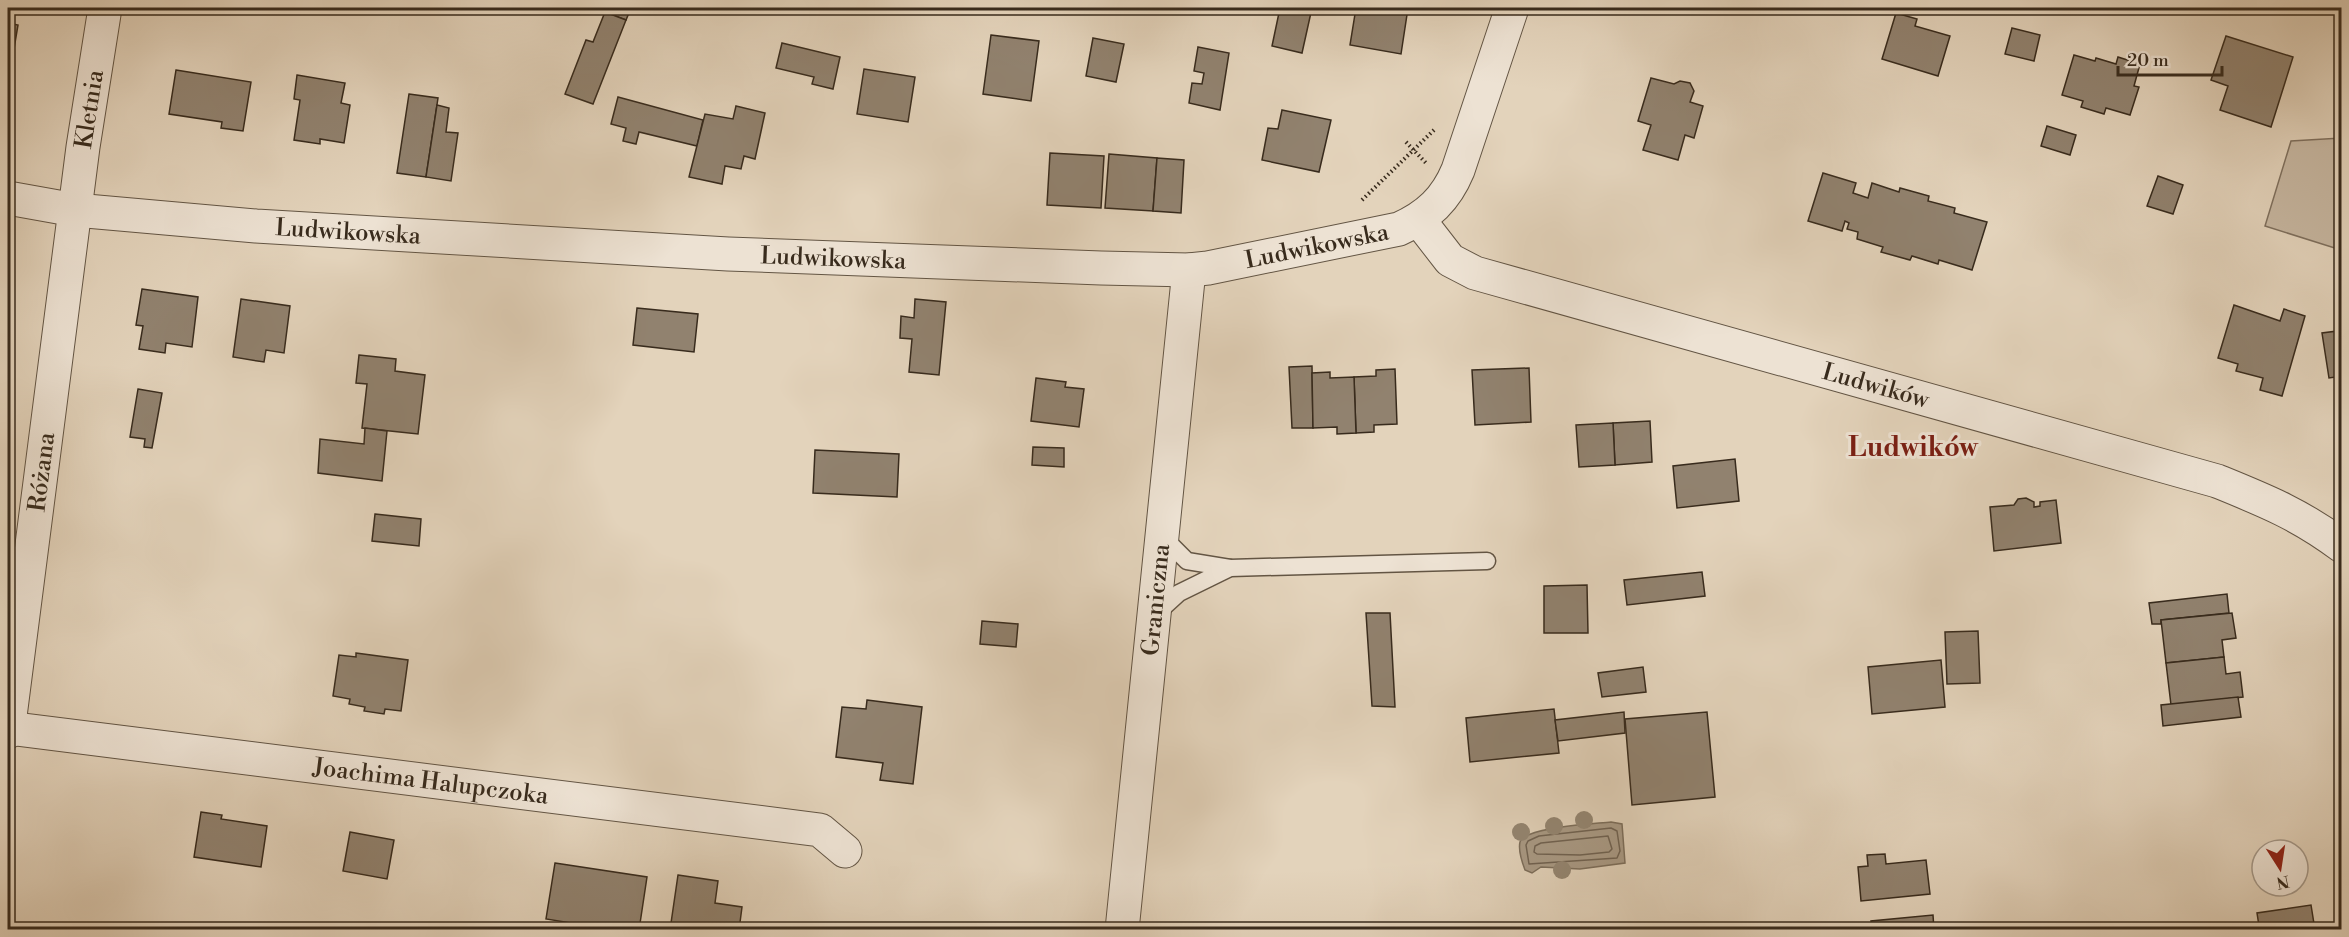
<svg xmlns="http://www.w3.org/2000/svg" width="2349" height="937" font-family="'Libre Bodoni',serif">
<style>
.green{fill:#c6b6a0;stroke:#7f705e;stroke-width:1.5}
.water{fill:#a99a85;stroke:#7c6e5b;stroke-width:1.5}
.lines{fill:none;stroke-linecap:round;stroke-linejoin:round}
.shore{stroke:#706251;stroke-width:1.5}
.building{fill:#91826f;stroke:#382b1d;stroke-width:1.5}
.lane-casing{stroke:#635544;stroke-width:19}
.street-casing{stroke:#635544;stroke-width:35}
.path{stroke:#382b1d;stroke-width:4;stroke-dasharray:1.5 3;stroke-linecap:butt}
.lane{stroke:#ede2d3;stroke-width:16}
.street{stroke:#ede2d3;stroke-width:33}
.tree{fill:#948672}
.labels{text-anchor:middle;stroke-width:6;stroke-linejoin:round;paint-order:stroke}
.street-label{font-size:24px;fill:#382b1d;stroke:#ede2d3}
.quarter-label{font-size:27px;font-weight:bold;fill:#7a1f14;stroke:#ede2d3}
</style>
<rect width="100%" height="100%" fill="#e3d3bb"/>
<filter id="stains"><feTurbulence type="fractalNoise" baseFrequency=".00333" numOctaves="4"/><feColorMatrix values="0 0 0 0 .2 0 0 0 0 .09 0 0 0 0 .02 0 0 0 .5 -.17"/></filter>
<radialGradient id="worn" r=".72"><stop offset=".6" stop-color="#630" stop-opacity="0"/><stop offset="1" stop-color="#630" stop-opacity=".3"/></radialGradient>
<polygon class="green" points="2341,138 2341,250 2265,226 2291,141"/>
<path class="water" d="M1611,822L1622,824L1625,863L1580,869L1541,867L1532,873L1525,870C1522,862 1518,850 1520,842C1524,827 1594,824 1611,822Z"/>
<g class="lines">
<g class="shore">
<polygon points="1611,828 1617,831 1620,851 1617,858 1529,864 1526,845 1528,841 1539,836"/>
<polygon points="1608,836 1612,849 1609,852 1580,855 1537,854 1534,852 1535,846 1541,843"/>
</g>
</g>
<g class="building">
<polygon points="593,8 631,8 626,20"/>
<polygon points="1280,8 1312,8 1302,53 1272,46"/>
<polygon points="1356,8 1408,8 1401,54 1350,45"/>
<polygon points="605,12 626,20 593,104 565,94 586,40 593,42"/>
<polygon points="1896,13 1917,19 1915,26 1950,36 1938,76 1882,59"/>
<polygon points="8,23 18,25 8,84"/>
<polygon points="2012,28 2040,35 2034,61 2005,54"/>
<polygon points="991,35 1039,41 1031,101 983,94"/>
<polygon points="2226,36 2293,57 2271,127 2220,110 2228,86 2211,80"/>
<polygon points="1093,38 1124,44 1116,82 1086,76"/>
<polygon points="782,43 840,57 833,89 812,84 814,77 776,68"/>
<polygon points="1198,47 1229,53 1220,110 1189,103 1192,83 1202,84 1204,73 1194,71"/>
<polygon points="2074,55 2095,61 2096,58 2116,64 2118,57 2140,64 2134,86 2139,87 2130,115 2106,108 2104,114 2081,107 2083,101 2062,95"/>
<polygon points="864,69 915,77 908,122 857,114"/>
<polygon points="176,70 251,82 243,131 221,128 222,122 169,114"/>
<polygon points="297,75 345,83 341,103 350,105 344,143 320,139 320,144 294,140 300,100 294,99"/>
<polygon points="1651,78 1674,84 1680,81 1690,83 1694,91 1690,102 1703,106 1694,138 1685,135 1678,160 1643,150 1651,125 1638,121"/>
<polygon points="409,94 438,98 426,177 397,173"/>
<polygon points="618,97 703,120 697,146 639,132 636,144 623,141 626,128 611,124"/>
<polygon points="437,105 449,108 446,132 458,133 451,181 426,177"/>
<polygon points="736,106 765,113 755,159 744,156 741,169 725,166 722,184 689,177 705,114 733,119"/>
<polygon points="1282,110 1331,120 1319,172 1262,160 1268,128 1278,129"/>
<polygon points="2047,126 2076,135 2070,155 2041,146"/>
<polygon points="1050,153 1104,156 1101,208 1047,205"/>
<polygon points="1109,154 1157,158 1153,211 1105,208"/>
<polygon points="1157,158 1184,160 1181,213 1153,211"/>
<polygon points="1823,173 1856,183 1853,193 1868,198 1872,183 1899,192 1900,188 1929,196 1928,201 1955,208 1954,213 1987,222 1972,270 1939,260 1938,264 1912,256 1910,260 1881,252 1883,247 1857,239 1858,232 1847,229 1849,223 1845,221 1842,231 1808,221"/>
<polygon points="2158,176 2183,185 2173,214 2147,206"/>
<polygon points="142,289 198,297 192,347 166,343 165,353 139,349 143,326 136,325"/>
<polygon points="241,299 290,306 284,353 266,350 264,362 233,357"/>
<polygon points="915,299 946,302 939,375 909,372 912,339 900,338 901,316 914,318"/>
<polygon points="2234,305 2280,321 2284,309 2305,316 2282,396 2260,390 2263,378 2236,371 2238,364 2218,358"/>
<polygon points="637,308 698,314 694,352 633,345"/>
<polygon points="2342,321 2342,376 2329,378 2322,333 2337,331 2336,322"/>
<polygon points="359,355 396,359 395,371 425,375 418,434 362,428 367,384 356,383"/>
<polygon points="1312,366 1313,428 1292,428 1289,367"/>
<polygon points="1529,368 1531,422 1475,425 1472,370"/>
<polygon points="1395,369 1397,424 1374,425 1374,432 1356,433 1354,377 1376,376 1376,370"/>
<polygon points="1330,372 1330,378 1354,377 1356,433 1337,434 1337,427 1313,428 1312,373"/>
<polygon points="1036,378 1066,382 1065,387 1084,389 1079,427 1031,421"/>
<polygon points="138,389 162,393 152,448 144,447 145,439 130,437"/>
<polygon points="1650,421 1652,462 1615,465 1613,423"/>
<polygon points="1613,423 1615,465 1579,467 1576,425"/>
<polygon points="365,428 387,431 382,481 318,473 320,439 364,444"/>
<polygon points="1033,447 1064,448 1064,467 1032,465"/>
<polygon points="815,450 899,454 897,497 813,493"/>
<polygon points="1735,459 1739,501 1677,508 1673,466"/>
<polygon points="2026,498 2034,502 2034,507 2040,506 2040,502 2056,500 2061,543 1994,551 1990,507 2014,505 2018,499"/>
<polygon points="375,514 421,519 419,546 372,541"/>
<polygon points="1702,572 1705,596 1627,605 1624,580"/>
<polygon points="1587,585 1588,633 1544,633 1544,586"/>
<polygon points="2227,594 2229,613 2161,620 2161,624 2152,624 2149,603"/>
<polygon points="1366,613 1390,613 1395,707 1372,706"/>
<polygon points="2232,613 2236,638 2222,640 2224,657 2166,663 2161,620"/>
<polygon points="982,621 1018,624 1016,647 980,644"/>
<polygon points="1978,631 1980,683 1947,684 1945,632"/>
<polygon points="356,653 408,660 401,711 385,709 384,714 364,711 365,707 349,704 350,699 333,696 339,655 356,657"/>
<polygon points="2224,657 2226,674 2240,672 2243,697 2171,705 2166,663"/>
<polygon points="1941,660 1945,707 1872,714 1868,667"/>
<polygon points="1643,667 1646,692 1602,697 1598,673"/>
<polygon points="2238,697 2241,717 2163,726 2161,705"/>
<polygon points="867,700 922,707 913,784 880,780 883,763 836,757 842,707 866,709"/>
<polygon points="1554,709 1559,753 1470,762 1466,718"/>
<polygon points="1624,712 1625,733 1558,741 1555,720"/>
<polygon points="1707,712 1715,797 1632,805 1625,719"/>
<polygon points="201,812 222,815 221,819 267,826 261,867 194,857"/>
<polygon points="350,832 394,840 387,879 343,871"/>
<polygon points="1885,854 1886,864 1926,860 1930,894 1861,901 1858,867 1868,866 1867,855"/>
<polygon points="555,863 647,877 639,930 614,930 546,919"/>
<polygon points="678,875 718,881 715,903 742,907 739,930 670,930"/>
<polygon points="2311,905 2315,930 2248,930 2259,926 2257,913"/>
<polygon points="1933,915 1934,930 1872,930 1871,921"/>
</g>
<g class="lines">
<defs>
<g id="lane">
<polyline points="1162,536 1187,561 1230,568"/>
<polyline points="1156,614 1179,593 1230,568 1487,561"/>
</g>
<g id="street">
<path id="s1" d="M8,198L75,210L256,226L728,254L1101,268L1189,270L1208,268L1399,229C1428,216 1446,199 1458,170L1512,8"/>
<path id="s2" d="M1419,220L1450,260L1475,273L2217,481C2266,501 2299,514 2342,546"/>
<path id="s3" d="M8,728L820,830L845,851"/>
<path id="s4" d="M8,732L83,147L105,8"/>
<path id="s5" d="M1122,930L1189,270"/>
</g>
</defs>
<use href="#lane" class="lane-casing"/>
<use href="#street" class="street-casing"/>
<g class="path">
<polyline points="1406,142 1426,163"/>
<polyline points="1362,200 1434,130"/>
</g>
<use href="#lane" class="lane"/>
<use href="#street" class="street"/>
</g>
<g class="tree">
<circle cx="1584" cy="820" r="9"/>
<circle cx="1554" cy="826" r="9"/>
<circle cx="1521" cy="832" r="9"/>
<circle cx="1562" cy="870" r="9"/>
</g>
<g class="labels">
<g class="street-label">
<text dy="8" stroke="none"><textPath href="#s4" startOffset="628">Kletnia</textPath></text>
<text dy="8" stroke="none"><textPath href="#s1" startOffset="342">Ludwikowska</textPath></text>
<text dy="8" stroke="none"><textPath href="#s1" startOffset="1314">Ludwikowska</textPath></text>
<text dy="8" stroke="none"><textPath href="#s1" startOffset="828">Ludwikowska</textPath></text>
<text dy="8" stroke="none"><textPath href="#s2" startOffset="495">Ludwików</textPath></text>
<text dy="8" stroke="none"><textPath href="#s4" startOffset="262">Różana</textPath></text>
<text dy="8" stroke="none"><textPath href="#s5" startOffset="332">Graniczna</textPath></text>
<text dy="8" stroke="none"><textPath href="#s3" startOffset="426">Joachima Halupczoka</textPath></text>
</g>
<g class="quarter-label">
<text x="1913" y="456">Ludwików</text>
</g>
</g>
<rect width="2349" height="937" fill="none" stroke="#e3d3bb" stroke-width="30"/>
<rect x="9" y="9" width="2331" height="919" fill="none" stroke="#382b1d" stroke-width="3"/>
<rect x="15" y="15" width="2319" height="907" fill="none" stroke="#382b1d" stroke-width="1.5"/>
<g transform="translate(2280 868) rotate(168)"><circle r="28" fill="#ede2d3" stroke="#a5998a" stroke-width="1.5"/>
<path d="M0-4.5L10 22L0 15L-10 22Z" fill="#8f2418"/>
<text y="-9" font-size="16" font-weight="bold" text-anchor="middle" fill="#382b1d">N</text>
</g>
<path d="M2118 66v9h104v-9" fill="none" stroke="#382b1d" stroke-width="3"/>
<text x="2127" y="66" font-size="18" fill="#382b1d" stroke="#ede2d3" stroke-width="4.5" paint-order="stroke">20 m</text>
<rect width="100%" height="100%" filter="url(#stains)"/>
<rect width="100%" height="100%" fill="url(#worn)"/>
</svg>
